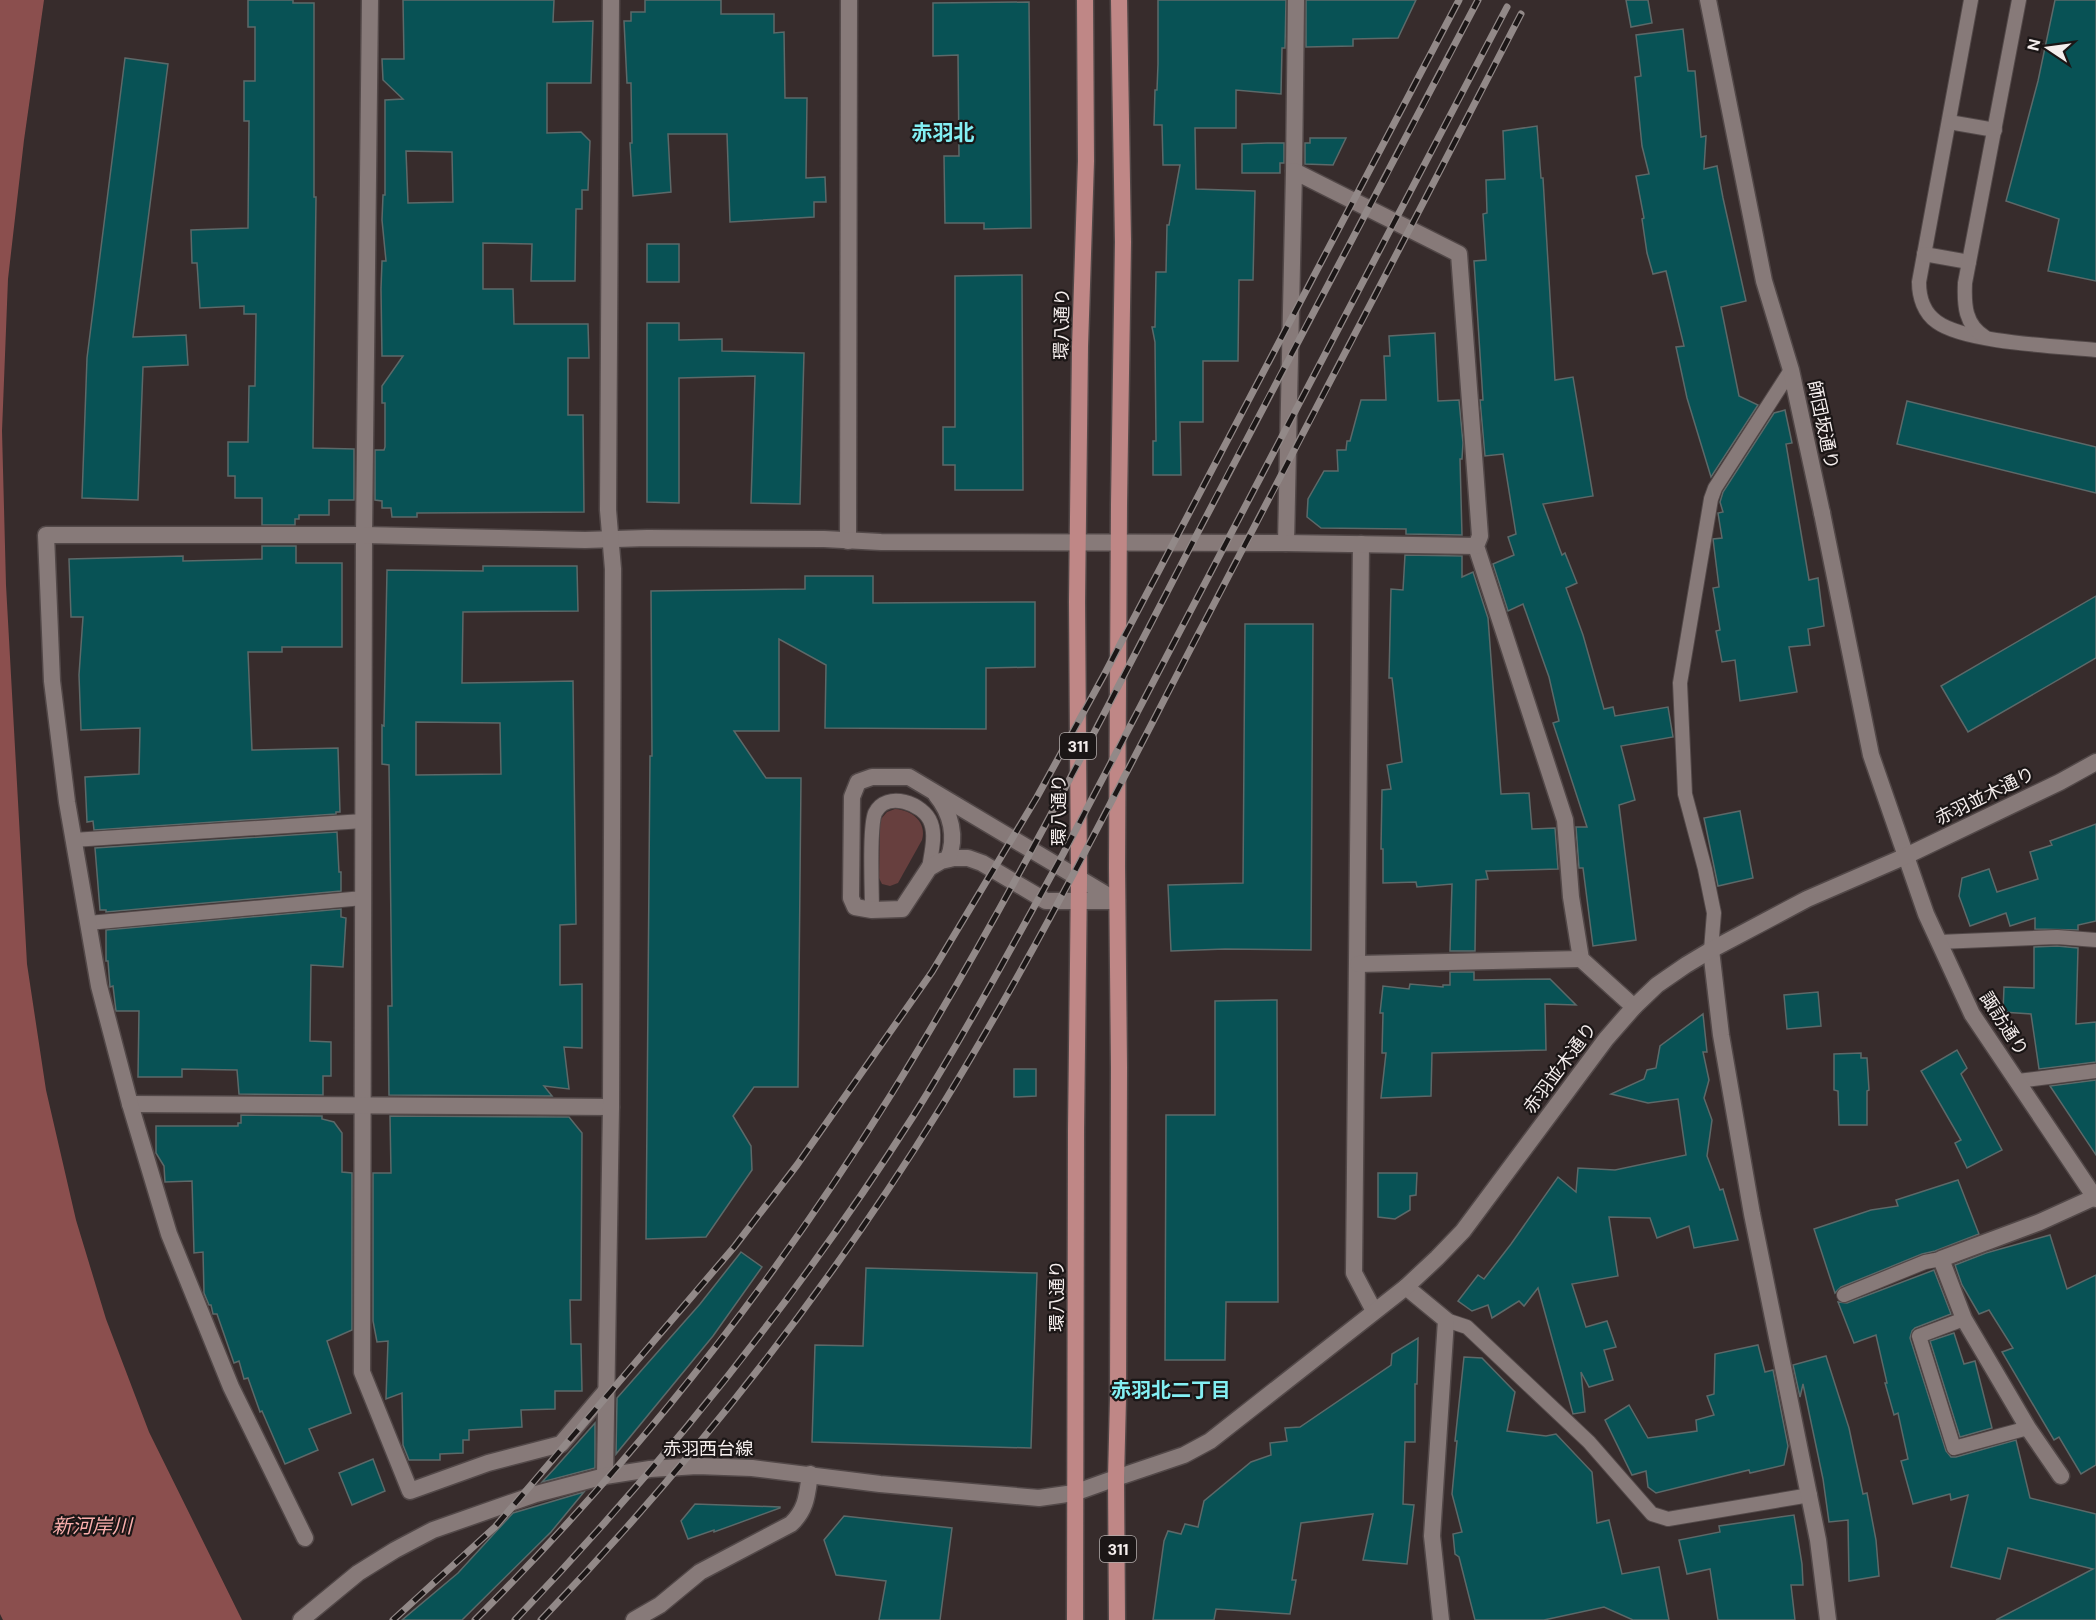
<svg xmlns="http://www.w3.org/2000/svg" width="2096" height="1620" font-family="'DM Sans','Noto Sans JP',sans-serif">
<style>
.green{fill:#673f3e}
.water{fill:#8b4f4e}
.building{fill:#085255;stroke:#5c6969;stroke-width:1.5;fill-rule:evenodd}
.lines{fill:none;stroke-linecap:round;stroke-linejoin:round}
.service-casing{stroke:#524848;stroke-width:16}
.minor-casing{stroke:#524848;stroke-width:19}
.tertiary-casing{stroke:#524848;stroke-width:19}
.secondary-casing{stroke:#524848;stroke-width:19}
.primary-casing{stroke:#524848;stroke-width:19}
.service{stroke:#877a79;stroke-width:14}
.minor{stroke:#877a79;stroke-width:16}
.tertiary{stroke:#877a79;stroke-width:16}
.secondary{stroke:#877a79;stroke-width:16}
.primary{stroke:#bf8786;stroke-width:16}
.rail-casing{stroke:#928988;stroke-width:7}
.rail{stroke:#1b1616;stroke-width:4.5;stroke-dasharray:14;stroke-linecap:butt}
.labels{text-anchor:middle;stroke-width:4.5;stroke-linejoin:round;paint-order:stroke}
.shield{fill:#1b1616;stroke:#b4adac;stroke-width:1.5}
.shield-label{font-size:16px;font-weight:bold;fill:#f5eeed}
.street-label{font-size:18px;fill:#f5eeed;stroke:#1b1616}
.neighbourhood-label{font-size:20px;font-weight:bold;fill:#83eff3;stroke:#1b1616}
.water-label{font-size:20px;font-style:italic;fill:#fbafad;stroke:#1b1616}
.quarter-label{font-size:21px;font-weight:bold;fill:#83eff3;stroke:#1b1616}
</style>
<rect width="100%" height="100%" fill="#372c2c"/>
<path class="green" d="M895,809C912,810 927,822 922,840L898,883L890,886L882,884L879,878L880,820L887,812Z"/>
<polygon class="water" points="0,0 44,0 24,140 8,279 2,431 6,585 27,964 46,1090 76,1220 106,1319 149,1432 242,1620 3,1620 0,1614"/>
<g class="building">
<polygon points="248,0 293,0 293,3 314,3 314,197 316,197 313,448 354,449 354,500 329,500 329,515 299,515 299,519 295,519 295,525 262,525 262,498 235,498 235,476 228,476 228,442 248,442 249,386 255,386 256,314 244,314 244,306 200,308 197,263 192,263 191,230 248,228 249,121 244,121 244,81 255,81 255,27 248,27"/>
<path d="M403,0H554L553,22L593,21L591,83H547V133L581,132L590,141L588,190H582V209H576L575,281H531L532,244L483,243V289H513L514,324H588L589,358H568V415H583L584,512L417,513V517H392L391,508H382V501L375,500V450H384L385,447V403H382V386L403,356H382L381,289L382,261H386L382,220L383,195H385V100L403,99L383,80L382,59H404ZM406,151L452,152L453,202L408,203Z"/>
<polygon points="645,0 721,0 721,14 774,14 774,33 784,32 785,98 807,98 806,178 825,177 826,202 814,202 814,217 730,222 727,134 668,134 671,192 633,196 630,143 632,143 631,83 627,83 624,21 631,21 631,12 645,12"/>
<polygon points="1158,0 1286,0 1285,48 1282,48 1281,94 1236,90 1236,128 1195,128 1196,189 1255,191 1253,280 1239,280 1238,361 1203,361 1203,422 1180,422 1181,475 1153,475 1153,441 1156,441 1155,342 1152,327 1155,327 1156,272 1166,272 1167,225 1169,225 1180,165 1163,165 1162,125 1154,125 1155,90 1157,90 1158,64"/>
<polygon points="1306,0 1416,0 1398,38 1353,39 1353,46 1306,47"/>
<polygon points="1626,0 1648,0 1652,23 1631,27"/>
<polygon points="2055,0 2096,0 2096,281 2048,271 2059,219 2006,201 2038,81"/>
<polygon points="1029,2 1031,228 984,229 984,223 945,223 944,156 959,156 958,55 933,56 933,3"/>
<polygon points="1683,29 1688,71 1695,71 1701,137 1706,136 1704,169 1717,166 1723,198 1746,301 1721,307 1739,396 1758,405 1711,477 1687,398 1676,347 1684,346 1666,271 1653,274 1647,253 1642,219 1644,218 1636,176 1649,174 1642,146 1635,77 1641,76 1636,35"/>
<polygon points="125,58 168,64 133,337 186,335 188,365 143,367 138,500 82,498 87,358"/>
<polygon points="1537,126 1541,178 1543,178 1555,380 1573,377 1593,496 1543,504 1562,555 1565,553 1577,583 1566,588 1583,635 1604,709 1613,707 1615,716 1668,707 1673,737 1621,746 1635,800 1619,805 1636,940 1593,946 1583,868 1579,868 1576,827 1587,827 1553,723 1559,721 1549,677 1523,604 1508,611 1493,564 1514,555 1508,537 1516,534 1503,454 1485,456 1480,400 1483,400 1474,261 1486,260 1483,214 1487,213 1486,180 1505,179 1503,131"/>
<polygon points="1310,138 1346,138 1333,165 1305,164 1305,143 1310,143"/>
<polygon points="1267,143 1284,143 1284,163 1280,163 1280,173 1242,173 1242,144"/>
<rect x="647" y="244" width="32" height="38"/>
<polygon points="1022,275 1023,490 955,490 955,465 943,465 943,427 955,427 955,276"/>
<polygon points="647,323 679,323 679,340 722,339 722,351 804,353 800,504 751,503 755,376 679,378 679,503 647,502"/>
<polygon points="1435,333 1438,401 1459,400 1463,443 1462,459 1460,459 1462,535 1406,534 1406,529 1321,528 1307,517 1308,499 1324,471 1338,471 1337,450 1346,450 1347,441 1350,441 1361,400 1386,400 1384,356 1390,356 1389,336"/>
<polygon points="1907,401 2096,447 2096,493 1897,444"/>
<polygon points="1785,410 1792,443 1786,444 1809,580 1818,578 1824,626 1808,629 1810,645 1789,647 1797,692 1740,701 1735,660 1722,662 1716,631 1720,630 1713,588 1719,587 1713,539 1722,538 1718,513 1723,512 1720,502 1723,492 1774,413"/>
<polygon points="262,546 296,546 296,563 342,563 342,647 282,647 282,652 248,652 252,750 338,748 340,812 336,812 336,814 94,830 93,821 87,822 85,777 139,774 140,728 81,730 79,675 83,617 71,617 69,559 183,556 183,561 262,559"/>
<polygon points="1405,555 1462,556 1462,577 1473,572 1488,618 1501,794 1529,793 1532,829 1555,828 1558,869 1486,871 1488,879 1476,880 1475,951 1450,951 1452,884 1417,887 1416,882 1383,883 1383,849 1381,849 1382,790 1391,789 1387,765 1402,762 1392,678 1389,678 1391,589 1403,590"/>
<path d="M483,566H577L578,611L463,612L462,683L573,681L576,924L560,925V985L582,984V1048L564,1047L569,1089L544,1086L552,1096L389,1095L388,1006H392L389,765L382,764V725L384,726L387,570L483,571ZM416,722L500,723L501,774L416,775Z"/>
<polygon points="805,576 873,576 873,603 1035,602 1035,667 986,668 986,729 825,728 826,665 779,639 779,731 734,731 766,778 801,778 798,1087 754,1087 733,1116 751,1146 752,1170 706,1237 646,1239 650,756 652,756 651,591 805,589"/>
<polygon points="2096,596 2096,658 1968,732 1941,686"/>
<polygon points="1245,624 1313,624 1311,950 1225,949 1171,951 1168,885 1243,883"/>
<polygon points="1740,811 1753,878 1718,886 1704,818"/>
<polygon points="2096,824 2096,921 2078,925 2078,930 2035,929 2035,918 2010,926 2006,913 1970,926 1959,896 1962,878 1989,869 1997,892 2038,879 2030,852 2052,845 2050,841"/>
<polygon points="337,832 339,872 341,872 341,891 106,912 106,910 100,910 95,848"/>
<polygon points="341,909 341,917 346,918 343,967 311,965 310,1041 331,1042 331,1076 323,1076 323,1095 239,1094 237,1070 182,1069 182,1077 138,1077 139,1011 116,1011 113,986 110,987 108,961 106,961 106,930"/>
<polygon points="2057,946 2078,948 2076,1024 2096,1022 2096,1062 2039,1069 2031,1014 2003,1012 2004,987 2034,988 2034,947"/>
<polygon points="1450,972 1474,972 1474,980 1550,979 1576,1005 1545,1004 1546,1050 1432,1053 1431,1096 1381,1098 1386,1053 1382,1053 1383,1013 1380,1013 1383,986 1409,989 1410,984 1443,987 1443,985 1450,985"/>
<polygon points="1818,992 1821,1026 1787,1029 1784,995"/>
<polygon points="1277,1000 1278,1302 1226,1302 1225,1360 1165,1360 1166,1115 1215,1115 1215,1001"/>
<polygon points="1703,1014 1707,1052 1703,1052 1709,1080 1704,1098 1712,1120 1707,1156 1720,1190 1723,1189 1738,1240 1694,1248 1689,1226 1657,1238 1650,1218 1609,1217 1618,1276 1572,1284 1586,1327 1607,1321 1616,1347 1604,1350 1613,1380 1589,1387 1581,1372 1585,1412 1573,1414 1538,1288 1524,1306 1519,1301 1492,1318 1488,1305 1472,1311 1458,1301 1478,1275 1484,1279 1511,1244 1558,1177 1576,1192 1578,1168 1615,1170 1686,1155 1678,1099 1648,1103 1611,1094 1644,1079 1647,1070 1656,1068 1660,1046"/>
<polygon points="1957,1050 1967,1068 1961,1074 2002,1150 1967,1168 1955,1143 1961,1140 1921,1071"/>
<polygon points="1861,1053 1861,1058 1867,1058 1869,1090 1867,1091 1867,1125 1839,1125 1838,1091 1834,1090 1834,1054"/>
<polygon points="1014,1069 1036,1069 1036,1096 1014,1097"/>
<polygon points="2096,1080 2096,1155 2050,1086"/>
<polygon points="241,1115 322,1116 322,1119 334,1122 342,1133 342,1172 352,1173 352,1330 327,1341 351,1413 309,1429 318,1450 285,1464 262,1411 260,1412 248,1378 244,1379 239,1361 234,1363 217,1314 213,1314 211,1305 209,1305 204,1293 203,1252 194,1253 192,1181 165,1182 164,1166 156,1153 156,1126 238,1126 238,1123 241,1123"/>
<polygon points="390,1116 569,1117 582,1133 581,1300 570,1300 571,1344 581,1344 582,1391 555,1391 555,1409 521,1410 522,1427 469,1430 469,1440 463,1440 463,1453 440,1454 440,1460 409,1460 403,1445 402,1393 386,1399 388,1341 377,1342 373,1321 373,1173 391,1173"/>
<polygon points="1378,1173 1417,1173 1416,1195 1410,1196 1410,1210 1395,1219 1378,1217"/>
<polygon points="1958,1180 1979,1234 1935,1251 1922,1254 1841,1287 1835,1293 1814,1229 1871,1210 1898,1206 1896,1200"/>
<polygon points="2050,1235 2067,1289 2096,1275 2096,1465 2081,1474 2059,1437 2054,1440 2002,1352 2013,1348 1989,1310 1979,1314 1962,1285 1955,1265 1986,1253"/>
<polygon points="741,1252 762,1267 713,1336 616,1454 617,1398 700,1304"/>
<polygon points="866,1268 1037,1273 1031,1448 812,1442 815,1345 863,1346"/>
<polygon points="1934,1270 1951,1314 1915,1328 1912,1331 1910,1338 1946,1451 1951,1457 1956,1457 2016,1440 2030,1498 2096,1514 2096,1620 1996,1620 2093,1569 2008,1548 2000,1579 1951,1567 1968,1495 1951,1500 1950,1494 1913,1504 1901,1461 1908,1459 1898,1413 1894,1415 1885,1383 1887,1383 1876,1335 1854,1343 1838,1302 1847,1303"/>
<polygon points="1954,1333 1964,1364 1975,1361 1992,1428 1960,1437 1930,1341"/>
<polygon points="1418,1338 1417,1384 1415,1384 1415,1442 1405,1442 1403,1504 1414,1505 1407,1564 1363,1560 1373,1514 1301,1523 1292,1580 1296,1580 1290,1614 1216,1609 1214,1620 1153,1620 1164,1541 1168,1531 1181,1534 1185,1524 1198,1527 1204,1501 1251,1462 1271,1455 1270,1443 1287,1441 1285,1428 1300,1427 1391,1365 1392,1354"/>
<polygon points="1758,1345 1765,1372 1773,1370 1788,1446 1784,1465 1750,1473 1749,1470 1656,1493 1648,1487 1646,1471 1632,1475 1605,1420 1629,1405 1648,1438 1697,1431 1696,1420 1714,1415 1707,1396 1714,1394 1715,1354"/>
<polygon points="1826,1356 1849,1428 1863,1494 1867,1493 1876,1540 1879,1576 1849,1581 1848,1520 1829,1522 1823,1479 1803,1384 1800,1397 1793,1365"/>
<polygon points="1464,1357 1482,1358 1515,1392 1507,1431 1546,1436 1556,1434 1592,1472 1597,1523 1609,1520 1622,1574 1659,1567 1669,1620 1633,1620 1604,1607 1544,1620 1475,1620 1459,1557 1455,1554 1453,1534 1462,1532 1452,1494 1457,1441 1455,1441"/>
<polygon points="595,1423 595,1468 542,1482 555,1468"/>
<polygon points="373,1459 385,1491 352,1505 339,1473"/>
<polygon points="584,1492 551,1532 462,1620 402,1620 458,1573 513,1513"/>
<polygon points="695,1504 780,1507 780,1508 714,1532 714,1530 688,1539 681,1521"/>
<polygon points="1794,1515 1802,1564 1803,1585 1791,1585 1795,1620 1718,1620 1710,1569 1687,1574 1679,1540 1720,1532 1719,1526"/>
<polygon points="844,1516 952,1528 940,1620 879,1620 886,1581 836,1575 824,1540"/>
</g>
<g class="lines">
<defs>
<g id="service">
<path d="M1971,0L1919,282C1919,297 1924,313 1937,322C1966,343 2058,346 2096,350"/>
<polyline points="1949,122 1995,130"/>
<polyline points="1924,254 1969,262"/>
<path d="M1985,337C1965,325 1964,305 1965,283L2019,0"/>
<polyline points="73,840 363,821"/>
<path d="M872,910C872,890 869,828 875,813C886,790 924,803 931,823C936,836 931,854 929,868"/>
<polyline points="88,923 363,898"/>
<polyline points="1939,942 2057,937 2096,940"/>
<polyline points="1711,950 1714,913 1705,869 1685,794 1680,683 1711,499 1715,488 1791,370"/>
<polyline points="2018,1081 2096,1071"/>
<polyline points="1844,1295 1925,1262 1941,1259"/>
<polyline points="1964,1319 1919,1336 1954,1448 2028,1428"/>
<polyline points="1446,1320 1467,1327 1589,1442 1652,1514 1668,1519 1810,1495"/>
</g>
<g id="minor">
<polyline points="370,0 364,535 362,1372 410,1491 488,1463 561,1444 606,1391"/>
<polyline points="1708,0 1764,281 1791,370 1822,513"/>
<polyline points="1294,171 1296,0"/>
<polyline points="848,541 849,0"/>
<polyline points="1286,543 1294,171 1459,254 1480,536 1476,546 1565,820 1571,897 1581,959 1634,1007"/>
<polyline points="1361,544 1354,1273 1374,1311"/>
<polygon points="872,777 909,777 1117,901 1046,901 982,863 968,858 954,858 941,861 929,868 902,909 872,910 855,907 851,898 852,797 858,782"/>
<path d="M936,795C951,813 957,837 948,859"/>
<polyline points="1711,950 1721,1035 1752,1214 1818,1540 1828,1620"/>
<polyline points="1358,964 1581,959"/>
<polyline points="130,1104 611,1107"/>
<polyline points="1406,1287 1446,1320 1432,1536 1441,1620"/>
<polyline points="2061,1476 2028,1428 1964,1319 1941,1259 2040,1222 2095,1197"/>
<polyline points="305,1538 231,1387 169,1234 130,1104 99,986 67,802 52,681 46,535 364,535 585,540 647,538 824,539 881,542 1286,543 1476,546"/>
<path d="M634,1620L660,1605L700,1572L791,1524C807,1509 807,1494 810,1474"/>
</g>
<g id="tertiary">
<polyline points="1822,513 1871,755 1926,914 1972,1014 2096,1199"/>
<polyline points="605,1476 611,1107 613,569 608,510 611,0"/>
<polyline points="1116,1478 1184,1455 1210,1441 1406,1287 1437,1258 1463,1231 1606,1039 1634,1007 1657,985 1686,965 1711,950 1807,899 1906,856 2060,782 2096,762"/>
</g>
<polyline id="secondary" points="301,1620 358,1573 395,1550 433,1530 536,1494 605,1476 650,1469 697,1466 752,1468 880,1484 1039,1498 1074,1493 1116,1478"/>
<g id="primary">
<polyline points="1075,1620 1076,1131 1079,879 1077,602 1080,347 1086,161 1085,0"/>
<polyline points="1117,1620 1116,1478 1118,1399 1119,1067 1117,867 1119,505 1123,242 1119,0"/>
</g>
</defs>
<use href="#service" class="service-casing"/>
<use href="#minor" class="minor-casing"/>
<use href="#tertiary" class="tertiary-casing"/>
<use href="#secondary" class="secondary-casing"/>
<use href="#primary" class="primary-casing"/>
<use href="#service" class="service"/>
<use href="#minor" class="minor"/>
<use href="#tertiary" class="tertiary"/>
<use href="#secondary" class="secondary"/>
<use href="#primary" class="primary"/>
<defs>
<g id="rail">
<polyline points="393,1620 495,1527 735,1246 797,1165 932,972 1037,797 1104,675 1459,0"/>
<path d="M475,1620C633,1462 774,1283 892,1093C1003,913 1099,724 1196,536C1289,357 1385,179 1478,0"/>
<path d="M515,1620C664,1464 798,1297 914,1115C967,1030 1014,943 1062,856L1507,7"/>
<path d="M541,1620C692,1463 828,1290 943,1104C1034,956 1112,800 1192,646C1302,436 1412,225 1521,14"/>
</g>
</defs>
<use href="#rail" class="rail-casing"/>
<use href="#rail" class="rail"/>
</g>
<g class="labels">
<g class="shield">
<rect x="1060" y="733" width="36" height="26" rx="4.5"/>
<rect x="1100" y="1536" width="36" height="26" rx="4.5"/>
</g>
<g class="shield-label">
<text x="1078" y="752">311</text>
<text x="1118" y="1555">311</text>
</g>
<g class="street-label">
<text transform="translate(1062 324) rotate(-89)" y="6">環八通り</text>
<text transform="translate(1823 425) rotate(78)" y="6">師団坂通り</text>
<text transform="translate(1985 796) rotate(-26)" y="6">赤羽並木通り</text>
<text transform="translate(1059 810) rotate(-90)" y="6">環八通り</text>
<text transform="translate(2004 1024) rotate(57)" y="6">諏訪通り</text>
<text transform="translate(1560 1068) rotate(-53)" y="6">赤羽並木通り</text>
<text transform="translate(1057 1296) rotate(-90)" y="6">環八通り</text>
<text x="708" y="1455">赤羽西台線</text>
</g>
<g class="neighbourhood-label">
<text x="1171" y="1397">赤羽北二丁目</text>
</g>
<g class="water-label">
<text x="92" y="1533">新河岸川</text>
</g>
<g class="quarter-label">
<text x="943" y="140">赤羽北</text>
</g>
</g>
<g transform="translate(2048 48) rotate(283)" stroke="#1b1616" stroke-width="4.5" paint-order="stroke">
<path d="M0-4.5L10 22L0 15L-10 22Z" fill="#f5eeed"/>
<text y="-9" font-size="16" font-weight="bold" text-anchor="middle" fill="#f5eeed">N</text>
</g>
</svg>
